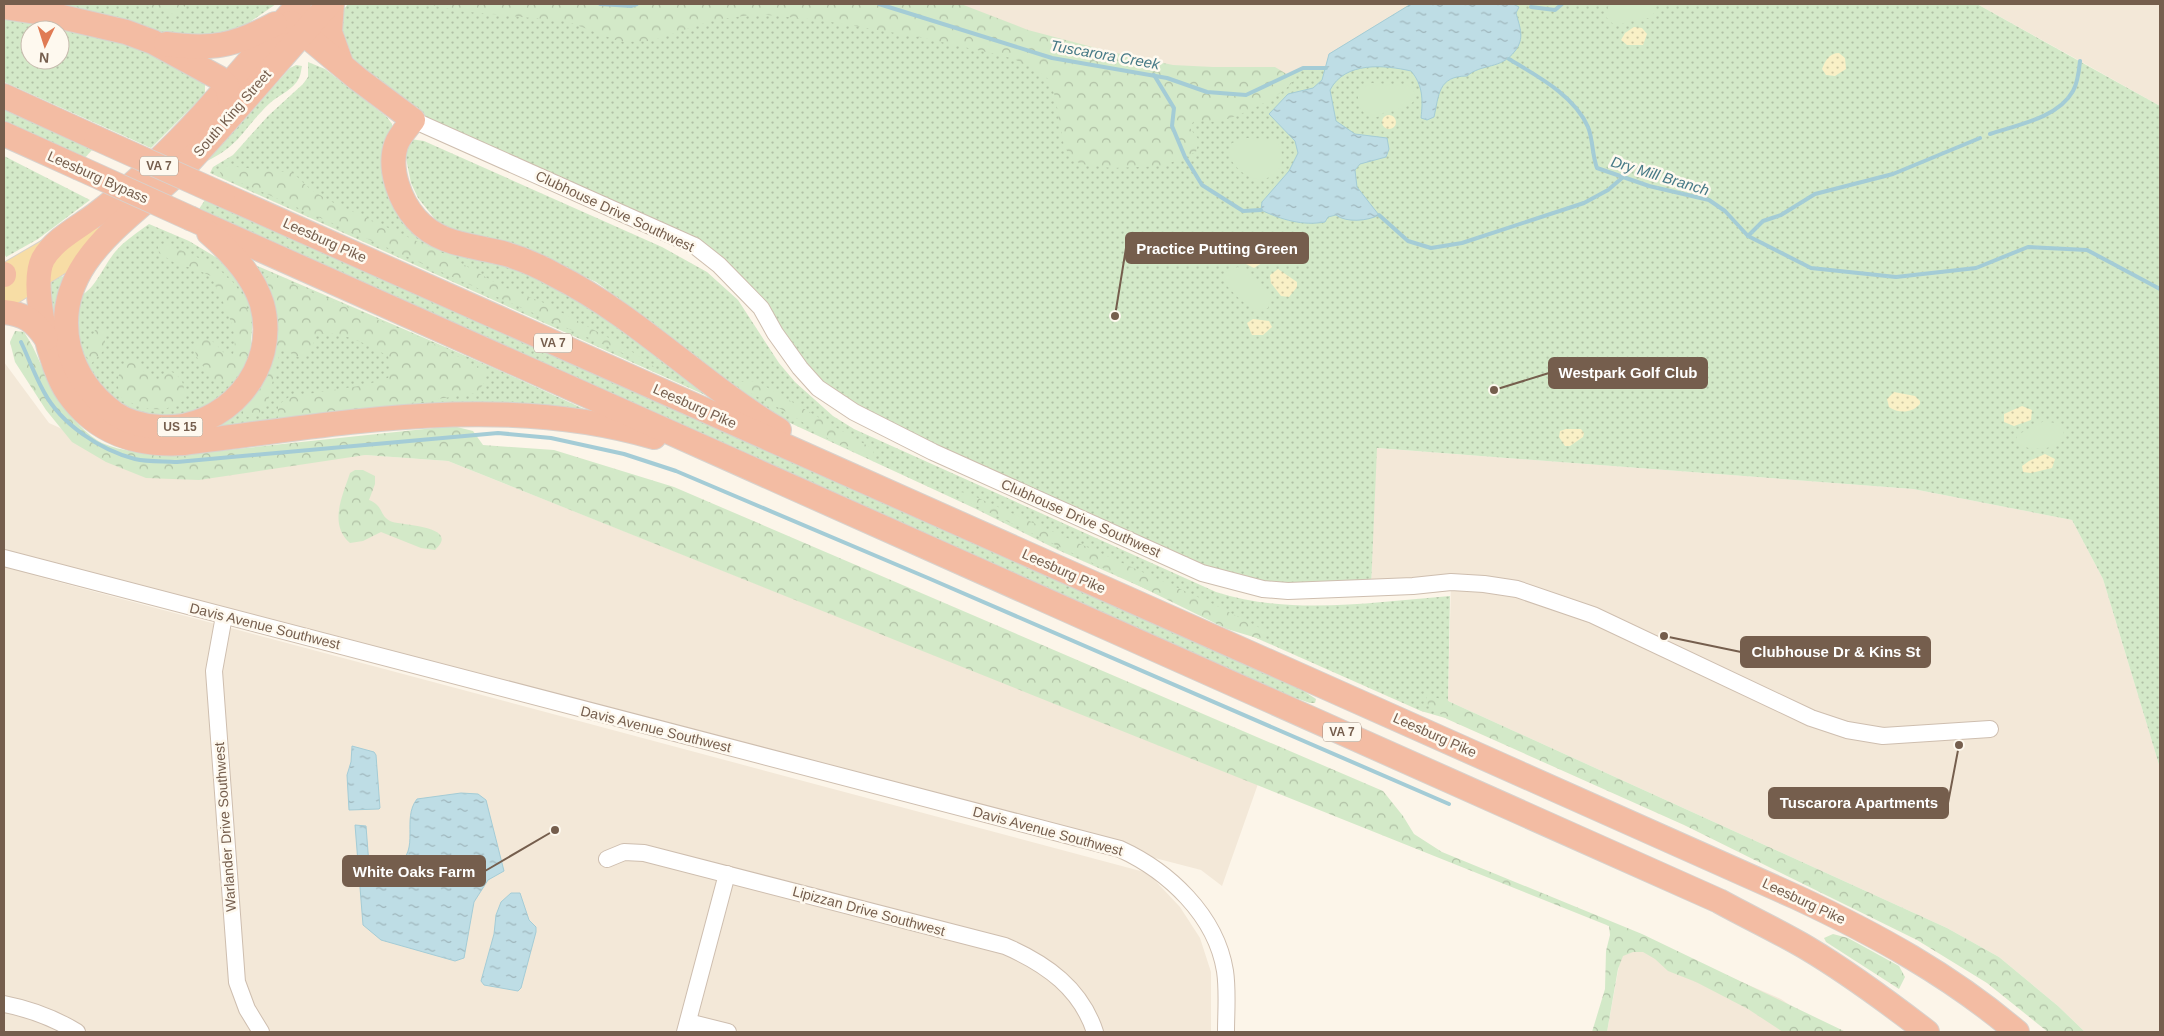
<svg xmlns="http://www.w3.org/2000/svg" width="2164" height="1036" font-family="Arial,sans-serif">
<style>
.residential{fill:#f3e8d8}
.grass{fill:url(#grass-dots);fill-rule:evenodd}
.forest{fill:url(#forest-crowns)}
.sand{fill:url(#sand-dots)}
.pitch{fill:#d3e9c8}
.water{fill:url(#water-ripples);stroke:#a4ccd6}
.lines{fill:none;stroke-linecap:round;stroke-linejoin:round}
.stream{stroke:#a4ccd6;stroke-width:4}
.minor-casing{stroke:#cebeaf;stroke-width:18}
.major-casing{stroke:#d8d2cd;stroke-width:23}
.highway-casing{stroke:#d8d2cd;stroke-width:26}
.minor{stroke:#fff;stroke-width:16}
.major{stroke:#f7dda5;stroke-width:21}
.highway{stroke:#f3bca3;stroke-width:24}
.highway-bridge-casing{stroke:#d8d2cd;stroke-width:26;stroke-linecap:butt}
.highway-bridge{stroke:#f3bca3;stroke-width:24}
.labels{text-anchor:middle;stroke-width:5;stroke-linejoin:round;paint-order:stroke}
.shield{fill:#fef9ef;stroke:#9e8c7e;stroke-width:1}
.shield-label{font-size:12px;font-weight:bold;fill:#755e4d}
.street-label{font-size:14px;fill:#755e4d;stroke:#fef9ef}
.water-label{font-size:15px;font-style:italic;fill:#477a87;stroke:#fef9ef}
.leader{fill:none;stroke:#755e4d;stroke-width:2}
.callout-dot{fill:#755e4d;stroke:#fef9ef;stroke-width:2}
.callout{fill:#755e4d;stroke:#755e4d;stroke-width:2}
.callout-label{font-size:15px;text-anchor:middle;font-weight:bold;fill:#fff}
</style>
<defs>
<pattern id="grass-dots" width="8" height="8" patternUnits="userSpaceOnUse" patternTransform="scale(1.25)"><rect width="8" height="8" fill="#d3e9c8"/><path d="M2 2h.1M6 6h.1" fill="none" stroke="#b0c0a5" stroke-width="1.8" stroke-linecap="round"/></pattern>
<pattern id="forest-crowns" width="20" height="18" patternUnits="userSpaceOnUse" patternTransform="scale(1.25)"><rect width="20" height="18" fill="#d3e9c8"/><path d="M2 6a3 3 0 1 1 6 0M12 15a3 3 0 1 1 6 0" fill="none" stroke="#b0c0a5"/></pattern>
<pattern id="sand-dots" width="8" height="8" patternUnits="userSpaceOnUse" patternTransform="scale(1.25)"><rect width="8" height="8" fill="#f9f0c6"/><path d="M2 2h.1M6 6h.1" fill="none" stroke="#cec6a3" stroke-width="1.8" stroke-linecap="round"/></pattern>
<pattern id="water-ripples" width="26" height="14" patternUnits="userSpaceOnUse" patternTransform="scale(1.25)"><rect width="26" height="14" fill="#bedde5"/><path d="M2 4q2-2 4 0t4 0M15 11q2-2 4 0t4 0" fill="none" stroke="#9fb6bc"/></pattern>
</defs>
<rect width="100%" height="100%" fill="#fcf5e9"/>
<g class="residential">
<polygon points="879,4 1413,4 1326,68 1303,68 1246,95"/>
<polygon points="1977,4 2160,4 2160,106 2080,61"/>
<polygon points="4,362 49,423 153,470 365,455 448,461 1258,784 1222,886 1201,870 1151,857 21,572 1148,873 1180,907 1200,938 1211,972 1211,1032 4,1032"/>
<polygon points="1376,448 1913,489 2072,520 2103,579 2160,768 2160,1032 2085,1032 2058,1006 1999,957 1947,928 1448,701 1451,583 1371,588"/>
<polygon points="1625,932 1781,999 1828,1032 1607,1032"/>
</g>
<g class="grass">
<polygon points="36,4 276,4 247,24 226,34 208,37 173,35"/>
<polygon points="348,4 879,4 1052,58 1274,80 1303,68 1326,68 1329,54 1411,4 1977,4 2160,106 2160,768 2103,579 2072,520 1913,489 1377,448 1371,588 1229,582 854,412 800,368 719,265 413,120 345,50 339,15"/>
<path d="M4,15L98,35L165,58L205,84V94L151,148L4,82ZM30,30H60V60H30Z"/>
<polygon points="308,62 325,69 387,117 392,124 392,191 485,257 575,290 714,399 210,173 213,167 233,155 268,116 303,84 308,77"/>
<path d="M296,65L302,66C301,70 301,74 299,78C294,89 279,95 270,103C245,126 240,146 207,161L290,68Z"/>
<polygon points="4,109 92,150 83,160 4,129"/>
<path d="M410,139L424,141L662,247L707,272L738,300L779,363L795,382L833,416L854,429L1216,592C1291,616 1373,602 1450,596L1448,701L1473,726L1421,711L1058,550L974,508L775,416L713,375L650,321L596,282L534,255L464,236L439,224L418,198L411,183L405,153Z"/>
<polygon points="4,156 90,200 38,239 6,257 4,253"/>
<polygon points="205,200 1282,677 1316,699 1315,703 1310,703 1240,679 197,212"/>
<path d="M149,224L189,241L229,265L249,298L253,316L250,355L245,374L223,401L174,421L121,409L81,367L75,299C97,289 101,269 115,252C124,241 138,232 149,224Z"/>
<polygon points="248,262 494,368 617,424 575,416 213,432 219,419 262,366"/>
<polygon points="62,276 66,279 56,333 45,285"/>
</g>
<g class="forest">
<polygon points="140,4 187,4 176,15"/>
<path d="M428,4H961L1028,30L1111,52L1173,65L1213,67H1275L1295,79C1283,96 1240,117 1219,121C1212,123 1203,120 1195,120L1189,127L1199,140L1196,152L1163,166L1112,168L1081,164L1072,159L1064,146L1055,96L1048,79L1030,65L1004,56L919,37L819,20L758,14L714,20L651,41L621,42L566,21L458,11Z"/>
<polygon points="228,166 293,173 311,190 334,203 447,255 501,286 542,302 622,345 656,368 247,185 222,178 219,169"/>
<path d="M166,245C185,250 216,265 230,279C244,293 252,317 251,336C251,355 240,385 216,381C209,372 186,353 199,342C202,339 206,339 210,340C218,343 220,352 228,355L233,354C241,330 220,298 211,276L193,268L178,265L159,253L158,246Z"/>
<path d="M275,274L299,287L426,340L484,370L486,380L477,393L293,421L278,418V405L289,397L365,385L388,378L392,369L388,356C365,343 344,332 317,333L312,348L302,359L281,348L269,396L259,414L248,417L243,414L244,403L264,279Z"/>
<polygon points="95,330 105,330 105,349 90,365 86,354"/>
<path d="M15,331L24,332C37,351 42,370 53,390C63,408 83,433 102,443C122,452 148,453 170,456L453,426L473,431L483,445L554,450L674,487L1383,791L1403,816L1414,834L1442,852L1642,934L1846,1032H1783L1748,1009L1696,982L1668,971L1655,959L1643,952H1633L1623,956L1618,969L1607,1032H1592L1605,989L1606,951L1610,935L1609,926L448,461L365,455L199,480L146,478L106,462L72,442L46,410L15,362L10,342Z"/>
<path d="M131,359L140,362L143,371L155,380L163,378L170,371C184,378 186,387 183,401C163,415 139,410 120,396C116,380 117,370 131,359Z"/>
<polygon points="756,381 873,449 875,461 830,440 790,414 745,390 739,382"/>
<path d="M355,470H363L375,476V484L369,500C384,506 379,515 390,521C400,526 462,525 435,550L421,548L381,532L363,541L350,543C328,524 343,495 350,473Z"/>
<polygon points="953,491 967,493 1211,603 1270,633 1260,639 1227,629 960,498"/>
<polygon points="1426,695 1448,701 1947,928 1999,957 2058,1006 2085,1032 2048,1032 1987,983 1917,940 1684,825 1447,719 1428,705"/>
<polygon points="1833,934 1848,938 1899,966 1905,977 1899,989 1826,942 1824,938"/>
</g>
<g class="sand">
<polygon points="1634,27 1642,28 1647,34 1643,45 1627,45 1621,40 1625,33"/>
<path d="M1839,53L1845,58L1846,69L1835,76L1826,75L1822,69C1825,61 1829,53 1839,53Z"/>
<circle cx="1389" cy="122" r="7"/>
<polygon points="1255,244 1264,246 1269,250 1262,263 1254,268 1246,264 1244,257 1248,248"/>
<polygon points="1278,269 1297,282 1297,287 1289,297 1281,296 1271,283 1270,275"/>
<polygon points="1253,319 1269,321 1272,327 1263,335 1252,335 1247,323"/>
<path d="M1894,392L1915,396L1920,401V404C1912,413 1899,414 1889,407L1887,399Z"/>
<polygon points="2022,406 2032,410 2031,420 2014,426 2004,422 2004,414"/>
<polygon points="1566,429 1581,429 1584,433 1583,437 1570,446 1565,446 1559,437 1560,431"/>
<polygon points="2045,454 2055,459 2052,468 2031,473 2023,472 2022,466 2029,461"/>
</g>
<g class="pitch">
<polygon points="1609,4 1654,4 1656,11 1649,18 1630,21 1619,25 1613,24 1606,17"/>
<path d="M1369,83C1374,83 1379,83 1385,84C1400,85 1413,80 1416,99C1408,108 1399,109 1388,111C1383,112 1381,116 1377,117C1362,119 1357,103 1358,92Z"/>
<path d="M1247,138L1273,139C1301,164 1259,205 1229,157L1232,143Z"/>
<path d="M1238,267L1258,281L1270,295L1268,308C1251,315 1236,295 1225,284L1224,273Z"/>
<path d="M2044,421L2055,423L2064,429L2063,441C2054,450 2025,452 2016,442L2017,435Z"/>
</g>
<g class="water">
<path d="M1411,4H1513L1519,7L1516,13C1520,28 1525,38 1515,51C1501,70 1482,63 1467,76C1438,76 1439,95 1434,117L1427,120L1421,118C1423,100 1423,85 1411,71C1385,65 1345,61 1330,90L1336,121L1355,134L1387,138L1389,149L1386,157L1360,164L1355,170L1357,187L1379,215C1368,221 1346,223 1336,215L1328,217L1325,222C1303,226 1282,220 1261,210L1262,202L1289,171L1298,153L1295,141L1269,114L1288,94L1313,88L1322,80L1329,54Z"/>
<polygon points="352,746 374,752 376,755 380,808 379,809 349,810 347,775 351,762"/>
<path d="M461,793L478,794L486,800L504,871L488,880L474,902L464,958L455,961L381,940L363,925L355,825L366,826L369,865L375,870C384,872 389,870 397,865C421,850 401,819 417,799Z"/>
<polygon points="511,893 520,893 529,920 536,927 536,932 521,988 518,991 484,985 481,981 494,934 496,915 501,902"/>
</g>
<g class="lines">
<g class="stream">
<polyline points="600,4 631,6 637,4"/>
<polyline points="879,4 1052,58 1167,78 1207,92 1246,95 1303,68 1326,68"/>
<polyline points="1531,7 1555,10 1562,4"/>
<path d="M1509,59C1537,76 1574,95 1588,127C1593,139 1592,155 1597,168L1649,186L1709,200L1725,211L1748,236L1811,268L1896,277L1976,268L2028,247L2087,250L2160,289"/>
<polyline points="1154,75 1174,108 1172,126 1185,157 1202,185 1243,211 1261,210"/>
<path d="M1990,134C2017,125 2058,118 2073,91C2078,82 2079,71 2080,61"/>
<polyline points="1379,215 1408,241 1431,248 1462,243 1584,203 1608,190 1622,178"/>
<polyline points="1748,236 1763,221 1781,215 1815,194 1893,174 1980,138"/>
<path d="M21,342C29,359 35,376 44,392C61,424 100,450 135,459C148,462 163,461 177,462L498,433L551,438L624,454L676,471L928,578L1449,804"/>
</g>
<defs>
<g id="minor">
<polyline points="413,120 695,246 719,265 761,308 775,333 800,368 818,388 854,412 933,452 1202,573 1263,589 1288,591 1413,586 1451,582 1484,584 1517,589 1593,615 1811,718 1847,730 1883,736 1990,729"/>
<path d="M4,558L1120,849C1168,871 1216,915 1225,971C1228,991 1226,1012 1226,1032"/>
<polyline points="224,616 214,671 237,982 247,1009 261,1032"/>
<path d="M607,859L624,852L644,853L1005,946C1047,964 1081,989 1095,1032"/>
<path d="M4,1004C30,1009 54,1018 77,1032"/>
<polyline points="688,1022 728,1032"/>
<polyline points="685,1032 727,874"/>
</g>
<g id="major">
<polyline points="4,275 52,247"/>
<polyline points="4,299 101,238"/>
</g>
<g id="highway">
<path d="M299,4C250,58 206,116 152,166C134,183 115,200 95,215C77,228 54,240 43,259C29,286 51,370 68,393C96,433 138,446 184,443C340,424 500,392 654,437"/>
<polyline points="332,4 330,32 341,63"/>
<polyline points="4,7 49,14 126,32 153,42 219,78 227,86 230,100"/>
<path d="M291,23L358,79L413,120C407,128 399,136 396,145C388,169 400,201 416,219C440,246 474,245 506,254C523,259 539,266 555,275C637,316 701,384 779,430"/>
<path d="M166,44C212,50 234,46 275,24"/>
<polyline points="4,96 96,138"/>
<polyline points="4,134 77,167"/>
<path d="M223,195L1796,897C1875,934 1950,975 2017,1032"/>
<path d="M192,219L1719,901C1748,917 1778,931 1807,948C1849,973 1888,1002 1927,1032"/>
<path d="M209,233C231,252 253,275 262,304C280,370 224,432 159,427C143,426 127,422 114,413C91,396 76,376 69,348C48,259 139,215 190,161C238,110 282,56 329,4"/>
<polyline points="4,274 4,275"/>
<path d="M4,312C25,314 34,321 46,338"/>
</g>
</defs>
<use href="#minor" class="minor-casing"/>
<use href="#major" class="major-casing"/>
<use href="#highway" class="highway-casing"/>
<use href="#minor" class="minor"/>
<use href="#major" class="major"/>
<use href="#highway" class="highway"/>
<defs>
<g id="highway-bridge">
<polyline points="96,138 223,195"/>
<polyline points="77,167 192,219"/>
</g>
</defs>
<use href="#highway-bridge" class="highway-bridge-casing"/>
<use href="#highway-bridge" class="highway-bridge"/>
</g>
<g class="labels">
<g class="shield">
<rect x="140" y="156.5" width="38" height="19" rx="4"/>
<rect x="534" y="333.5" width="38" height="19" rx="4"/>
<rect x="157.5" y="417.5" width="45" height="19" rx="4"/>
<rect x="1323" y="722.5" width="38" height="19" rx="4"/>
</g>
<g class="shield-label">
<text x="159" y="170">VA 7</text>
<text x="553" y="347">VA 7</text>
<text x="180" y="431">US 15</text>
<text x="1342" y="736">VA 7</text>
</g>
<g class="street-label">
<text transform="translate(232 113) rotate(-49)" y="5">South King Street</text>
<text transform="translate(98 177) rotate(24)" y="5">Leesburg Bypass</text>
<text transform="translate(615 211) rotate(25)" y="5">Clubhouse Drive Southwest</text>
<text transform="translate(325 240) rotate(24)" y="5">Leesburg Pike</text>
<text transform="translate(695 406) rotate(24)" y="5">Leesburg Pike</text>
<text transform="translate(1081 518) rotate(24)" y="5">Clubhouse Drive Southwest</text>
<text transform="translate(1064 571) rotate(24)" y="5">Leesburg Pike</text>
<text transform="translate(265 626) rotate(14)" y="5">Davis Avenue Southwest</text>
<text transform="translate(656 729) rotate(14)" y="5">Davis Avenue Southwest</text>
<text transform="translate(1435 735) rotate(24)" y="5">Leesburg Pike</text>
<text transform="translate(225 827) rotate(-94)" y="5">Warlander Drive Southwest</text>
<text transform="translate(1048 831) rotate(15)" y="5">Davis Avenue Southwest</text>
<text transform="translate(1804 901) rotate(25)" y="5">Leesburg Pike</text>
<text transform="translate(869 911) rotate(15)" y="5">Lipizzan Drive Southwest</text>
</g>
<g class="water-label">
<text transform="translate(1105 55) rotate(10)" y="5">Tuscarora Creek</text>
<text transform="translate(1660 176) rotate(17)" y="5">Dry Mill Branch</text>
</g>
</g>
<path class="leader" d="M1115 316L1126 248M1494 390L1549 373M1664 636L1741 652M1959 745L1948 803M555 830L485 871"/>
<g class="callout-dot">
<circle cx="1115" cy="316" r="5"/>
<circle cx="1494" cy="390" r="5"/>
<circle cx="1664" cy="636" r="5"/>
<circle cx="1959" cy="745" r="5"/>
<circle cx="555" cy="830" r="5"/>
</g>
<g class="callout">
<rect x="1126" y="233" width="182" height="30" rx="5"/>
<rect x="1549" y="358" width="158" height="30" rx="5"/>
<rect x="1741" y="637" width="189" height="30" rx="5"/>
<rect x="1769" y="788" width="179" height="30" rx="5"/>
<rect x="343" y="856" width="142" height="30" rx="5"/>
</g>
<g class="callout-label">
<text x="1217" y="254">Practice Putting Green</text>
<text x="1628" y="378">Westpark Golf Club</text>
<text x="1836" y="657">Clubhouse Dr &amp; Kins St</text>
<text x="1859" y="808">Tuscarora Apartments</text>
<text x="414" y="877">White Oaks Farm</text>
</g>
<rect width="2164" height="1036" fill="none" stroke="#755e4d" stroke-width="10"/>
<g transform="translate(45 45) rotate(184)"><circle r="24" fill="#fef9ef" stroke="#c7bbae"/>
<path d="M0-4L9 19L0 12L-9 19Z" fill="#e07b54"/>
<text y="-8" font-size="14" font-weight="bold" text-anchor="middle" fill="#755e4d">N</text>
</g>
</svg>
